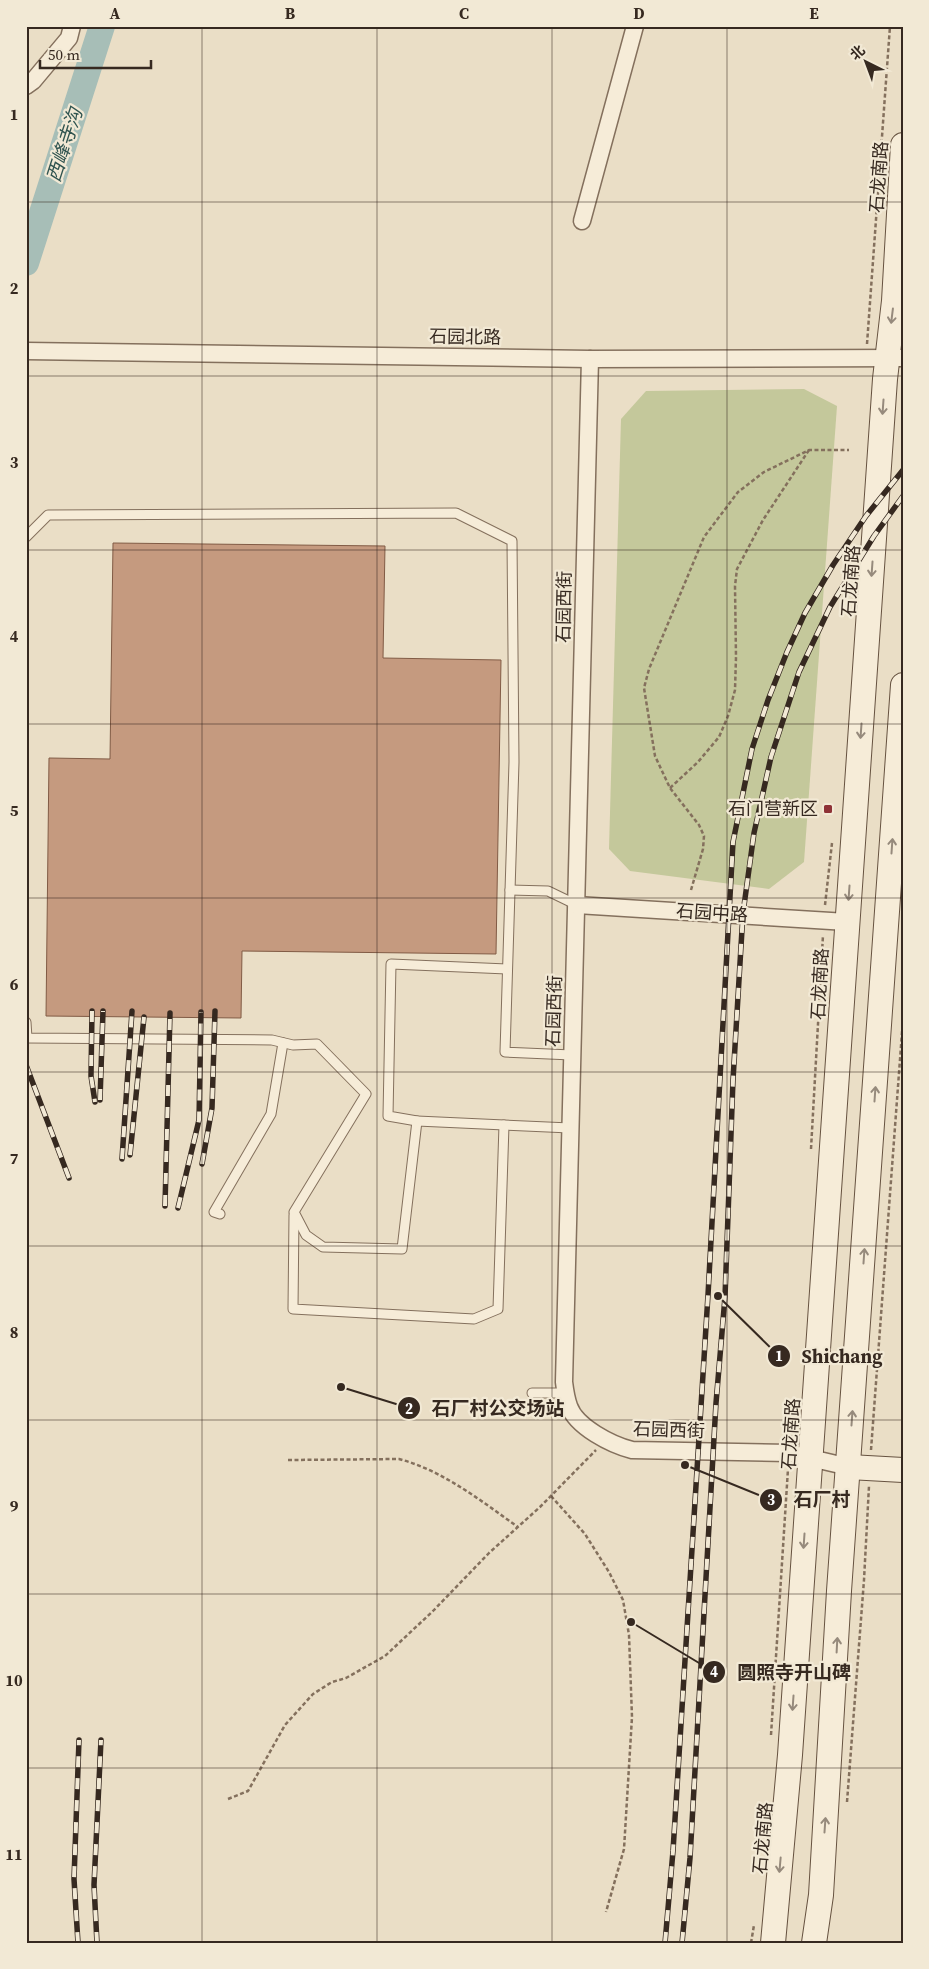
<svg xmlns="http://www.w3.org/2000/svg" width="929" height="1969" font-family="'Source Serif 4','Noto Sans SC',serif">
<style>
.green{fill:#c4c89b}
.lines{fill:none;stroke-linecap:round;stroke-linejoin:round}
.river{stroke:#a7beb7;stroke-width:26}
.building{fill:#c59a7f;stroke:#815b45}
.lane-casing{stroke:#84705d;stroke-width:11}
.street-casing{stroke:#84705d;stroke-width:19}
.secondary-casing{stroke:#665240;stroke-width:26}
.path{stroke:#84705d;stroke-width:2.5;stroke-dasharray:4 2.5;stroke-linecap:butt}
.lane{stroke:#f6ecd8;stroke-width:9}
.street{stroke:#f6ecd8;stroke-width:16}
.secondary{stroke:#f6ecd8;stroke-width:24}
.rail-casing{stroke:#362920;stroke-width:5.5}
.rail{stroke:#f2e9d5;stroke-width:4;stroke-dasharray:11;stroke-linecap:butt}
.oneway{stroke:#968a7c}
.grid{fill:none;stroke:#362920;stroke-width:1;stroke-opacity:0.55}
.poi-dot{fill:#8e3236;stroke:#f2e9d5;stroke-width:2}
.labels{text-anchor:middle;stroke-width:4.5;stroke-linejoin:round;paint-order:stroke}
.street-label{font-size:18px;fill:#362920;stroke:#f2e9d5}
.poi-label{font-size:18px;fill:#362920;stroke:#f2e9d5;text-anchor:end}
.water-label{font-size:19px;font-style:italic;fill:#305450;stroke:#f2e9d5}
.leader{fill:none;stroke:#362920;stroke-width:2}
.callout-dot{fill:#362920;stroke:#f2e9d5;stroke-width:2}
.mark-label{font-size:15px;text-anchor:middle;font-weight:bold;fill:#fff}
.callout-label{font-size:19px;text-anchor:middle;font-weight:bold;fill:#362920;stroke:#f2e9d5;stroke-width:4.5;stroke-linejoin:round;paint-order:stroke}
.neatline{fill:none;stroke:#362920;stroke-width:2}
.grid-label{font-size:16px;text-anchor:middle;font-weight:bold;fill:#362920}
</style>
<rect width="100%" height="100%" fill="#eadec6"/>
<polygon class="green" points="804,389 837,406 804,862 769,889 630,871 609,849 621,419 646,391"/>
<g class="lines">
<polyline class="river" points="26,263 102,26"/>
</g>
<polygon class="building" points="113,543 385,546 383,658 501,660 496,954 242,951 241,1018 46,1016 49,758 110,759"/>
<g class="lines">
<defs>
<g id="lane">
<polyline points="26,537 48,515 456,513 512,541 514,762 505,1052 572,1055"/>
<polyline points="510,890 548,891 577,905"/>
<polyline points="26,1022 27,1038 272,1040 293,1045 317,1044 366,1094 294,1212 306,1235 323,1247 402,1249 417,1121 570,1128"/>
<polyline points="417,1121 388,1116 391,964 507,969"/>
<polyline points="220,1214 214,1212 271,1114 283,1043"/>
<polyline points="294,1215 293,1309 474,1319 498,1309 504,1125"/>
<polyline points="532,1393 566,1393"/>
</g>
<g id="street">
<polyline points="26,86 33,81 69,38 72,26"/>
<polyline points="582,221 635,26"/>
<polyline points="26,351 590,359 903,358"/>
<path d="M590,359L564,1382C565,1390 566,1398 569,1406C576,1427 612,1445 632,1450L789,1453L849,1467"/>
<polyline points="577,905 847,922"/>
</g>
<g id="secondary">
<polyline points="849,1467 903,1470"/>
<polyline points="773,1943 790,1755 885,379 894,301 903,145"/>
<polyline points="814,1943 821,1895 839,1591 903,685"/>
</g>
</defs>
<use href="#lane" class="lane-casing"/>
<use href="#street" class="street-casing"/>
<use href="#secondary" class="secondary-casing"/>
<g class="path">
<polyline points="867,344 890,26"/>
<polyline points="670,788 698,762 719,737 728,716 735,690 736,657 735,586 737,569 763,520 809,450"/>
<polyline points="691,890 703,849 704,836 699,825 670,788 655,756 644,688 649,669 704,537 738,492 764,472 809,450 849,450"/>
<polyline points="825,905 832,843"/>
<polyline points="811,1149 823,935"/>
<polyline points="791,1439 794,1399"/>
<polyline points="871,1450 903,1019"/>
<path d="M288,1460L399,1459C444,1471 481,1501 518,1527"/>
<polyline points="551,1496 585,1534 609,1572 623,1600 629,1635 632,1717 624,1849 606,1912"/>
<polyline points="771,1735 788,1469"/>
<polyline points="228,1799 248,1791 285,1725 313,1694 332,1682 346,1678 385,1656 433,1611 489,1553 540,1507 596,1450"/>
<polyline points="847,1802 864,1580 869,1486"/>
<polyline points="751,1943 754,1925"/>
</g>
<use href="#lane" class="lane"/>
<use href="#street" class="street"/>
<use href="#secondary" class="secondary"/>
<defs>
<g id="rail">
<polyline points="92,1011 91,1076 95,1102"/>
<polyline points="26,1065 69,1178"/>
<polyline points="100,1100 103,1011"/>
<polyline points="130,1155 144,1017"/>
<polyline points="122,1159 132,1011"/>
<polyline points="202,1164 212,1108 215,1011"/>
<polyline points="165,1206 170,1013"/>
<polyline points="178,1208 199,1120 201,1012"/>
<polyline points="78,1943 74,1879 79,1740"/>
<polyline points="97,1943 94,1885 101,1740"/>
<polyline points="665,1943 673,1851 708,1295 733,842 752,749 768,700 787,652 805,613 833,565 866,516 903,470"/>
<polyline points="682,1943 690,1858 716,1403 725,1297 733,1080 743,913 754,833 771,757 799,672 830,607 874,536 903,496"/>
</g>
</defs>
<use href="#rail" class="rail-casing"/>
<use href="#rail" class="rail"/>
</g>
<defs><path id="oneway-shaft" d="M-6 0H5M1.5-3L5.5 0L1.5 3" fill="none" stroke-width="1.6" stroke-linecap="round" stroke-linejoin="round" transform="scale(1.25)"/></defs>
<g class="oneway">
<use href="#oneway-shaft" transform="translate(892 316) rotate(97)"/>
<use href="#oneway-shaft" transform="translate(883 407) rotate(94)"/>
<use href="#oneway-shaft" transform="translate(872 569) rotate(94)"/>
<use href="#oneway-shaft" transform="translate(861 731) rotate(94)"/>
<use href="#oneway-shaft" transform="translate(892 846) rotate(-86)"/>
<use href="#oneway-shaft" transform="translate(849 893) rotate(94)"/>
<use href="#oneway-shaft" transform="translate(875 1094) rotate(-86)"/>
<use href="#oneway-shaft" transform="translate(864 1256) rotate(-86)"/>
<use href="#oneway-shaft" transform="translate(852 1418) rotate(-86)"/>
<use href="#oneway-shaft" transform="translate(804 1541) rotate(94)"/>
<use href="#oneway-shaft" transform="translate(837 1645) rotate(-87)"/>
<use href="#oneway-shaft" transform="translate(793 1703) rotate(94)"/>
<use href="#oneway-shaft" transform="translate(825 1825) rotate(-86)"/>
<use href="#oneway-shaft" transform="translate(780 1865) rotate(95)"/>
</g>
<path class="grid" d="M202,26V1943M377,26V1943M552,26V1943M727,26V1943M26,202H903M26,376H903M26,550H903M26,724H903M26,898H903M26,1072H903M26,1246H903M26,1420H903M26,1594H903M26,1768H903"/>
<rect class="poi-dot" x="823" y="804" width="10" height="10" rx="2.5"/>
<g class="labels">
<g class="street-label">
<text transform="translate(879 177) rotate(-86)" y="6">石龙南路</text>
<text transform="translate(465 337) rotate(1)" y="6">石园北路</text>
<text transform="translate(851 581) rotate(-86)" y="6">石龙南路</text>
<text transform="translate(564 607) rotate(-89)" y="6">石园西街</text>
<text transform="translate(712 913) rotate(4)" y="6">石园中路</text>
<text transform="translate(820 984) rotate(-87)" y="6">石龙南路</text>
<text transform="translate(554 1011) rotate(-88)" y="6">石园西街</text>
<text transform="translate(669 1430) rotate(2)" y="6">石园西街</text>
<text transform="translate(791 1434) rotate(-86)" y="6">石龙南路</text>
<text transform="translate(763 1838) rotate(-85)" y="6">石龙南路</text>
</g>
<g class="poi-label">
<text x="818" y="815">石门营新区</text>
</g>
<g class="water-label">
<text transform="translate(64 145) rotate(-72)" y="7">西峰寺沟</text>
</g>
</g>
<path class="leader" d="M718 1296L779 1356M341 1387L409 1408M685 1465L771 1500M631 1622L714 1672"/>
<g class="callout-dot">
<circle cx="718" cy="1296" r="5"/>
<circle cx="341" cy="1387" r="5"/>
<circle cx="685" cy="1465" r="5"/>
<circle cx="631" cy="1622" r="5"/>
<circle cx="779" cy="1356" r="12"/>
<circle cx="409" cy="1408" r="12"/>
<circle cx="771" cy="1500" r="12"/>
<circle cx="714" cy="1672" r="12"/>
</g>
<g class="mark-label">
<text x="779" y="1361">1</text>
<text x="409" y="1414">2</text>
<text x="771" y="1505">3</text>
<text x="714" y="1677">4</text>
</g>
<g class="callout-label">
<text x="842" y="1363">Shichang</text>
<text x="498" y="1415">石厂村公交场站</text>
<text x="822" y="1506">石厂村</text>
<text x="794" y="1679">圆照寺开山碑</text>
</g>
<rect width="929" height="1969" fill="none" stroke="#f2e9d5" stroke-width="55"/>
<g transform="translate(866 62) rotate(318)" stroke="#f2e9d5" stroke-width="4" paint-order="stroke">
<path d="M0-4L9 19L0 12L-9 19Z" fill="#362920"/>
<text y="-8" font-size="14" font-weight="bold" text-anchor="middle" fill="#362920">北</text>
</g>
<path d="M40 60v8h111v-8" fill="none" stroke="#362920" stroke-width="2.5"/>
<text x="48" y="60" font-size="15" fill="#362920" stroke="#f2e9d5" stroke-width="4" paint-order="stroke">50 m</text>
<rect x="28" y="28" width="874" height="1914" class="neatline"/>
<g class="grid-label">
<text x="115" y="19">A</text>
<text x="290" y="19">B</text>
<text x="464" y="19">C</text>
<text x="639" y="19">D</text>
<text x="814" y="19">E</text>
<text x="14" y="120">1</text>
<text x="14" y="294">2</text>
<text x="14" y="468">3</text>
<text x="14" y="642">4</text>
<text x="14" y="816">5</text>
<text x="14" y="990">6</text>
<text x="14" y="1164">7</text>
<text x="14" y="1338">8</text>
<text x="14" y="1512">9</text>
<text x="14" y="1686">10</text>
<text x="14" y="1860">11</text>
</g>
</svg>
